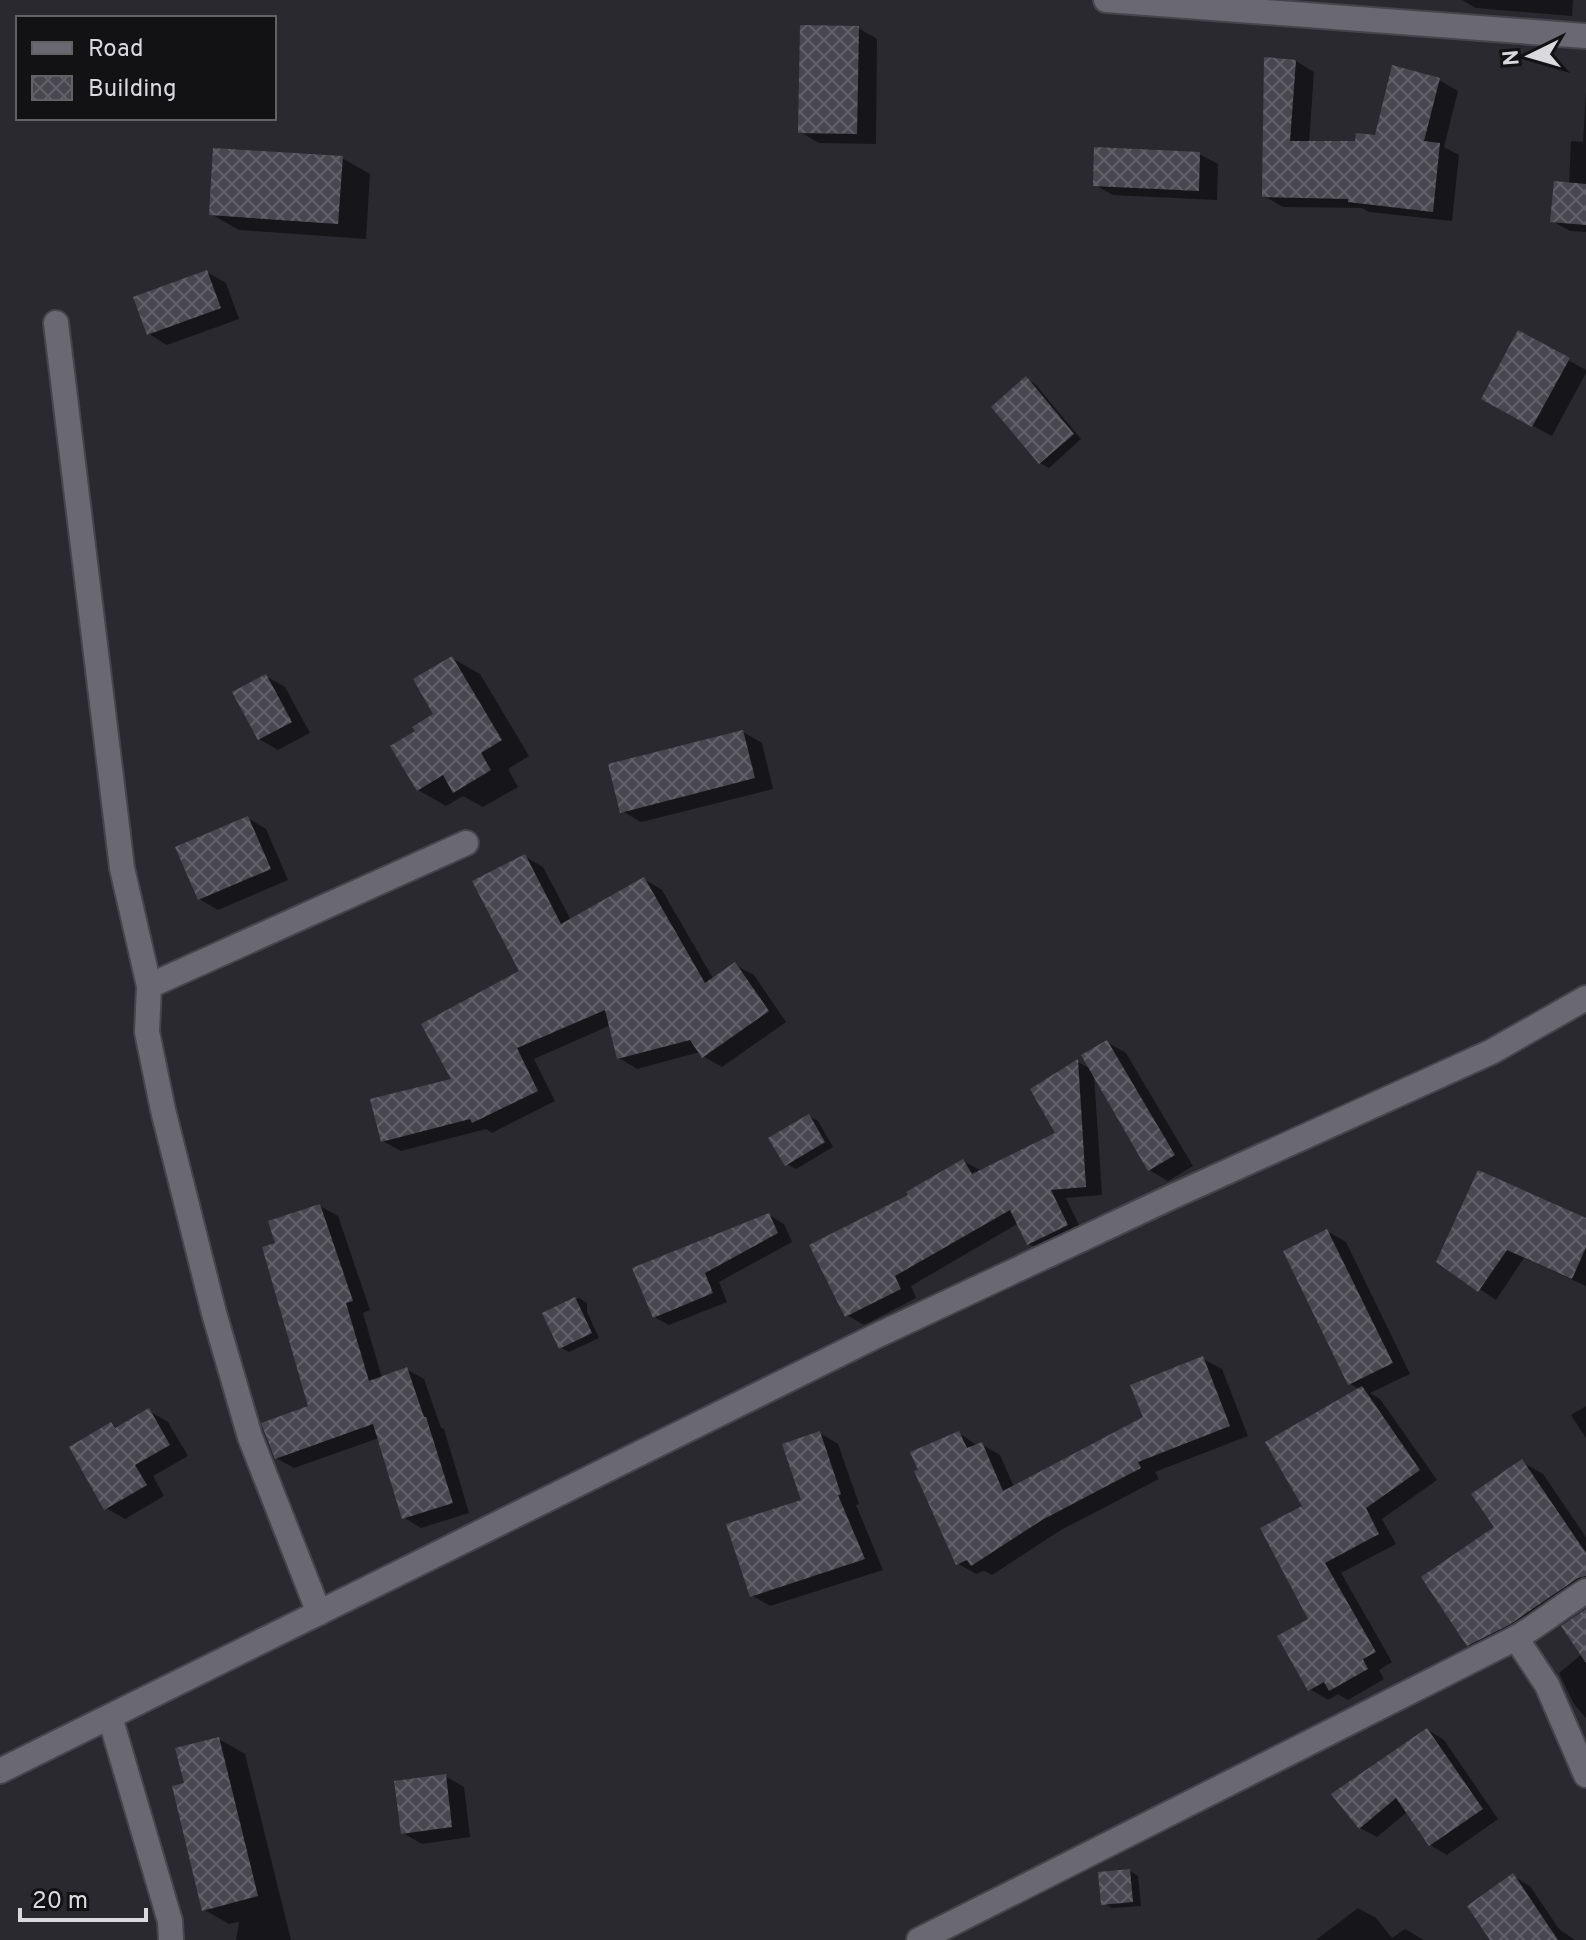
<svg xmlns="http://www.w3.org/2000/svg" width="1586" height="1940" font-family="Overpass,sans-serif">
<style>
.shadow{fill:#0007}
.building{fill:url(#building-cross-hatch)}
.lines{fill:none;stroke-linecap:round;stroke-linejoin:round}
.street-casing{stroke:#46454b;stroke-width:28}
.street{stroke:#6a6971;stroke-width:24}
</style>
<defs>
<pattern id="building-cross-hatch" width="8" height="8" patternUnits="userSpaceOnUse" patternTransform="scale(2)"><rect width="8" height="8" fill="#48474f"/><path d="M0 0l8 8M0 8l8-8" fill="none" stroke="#626168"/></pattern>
</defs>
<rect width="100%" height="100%" fill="#2a2930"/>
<g class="shadow">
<polygon points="1462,0 1573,0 1572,16 1476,8"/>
<polygon points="858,28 877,39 876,144 819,143 800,132"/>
<polygon points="1296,61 1314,72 1309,143 1357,143 1377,137 1439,80 1458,91 1444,147 1459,155 1452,221 1369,212 1362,208 1283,207 1264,196"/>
<polygon points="1586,92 1586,232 1570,231 1552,221 1569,184 1571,141 1583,142"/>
<polygon points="1199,154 1218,164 1217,200 1113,195 1095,185"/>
<polygon points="342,158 370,174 366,239 239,230 211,214"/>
<polygon points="207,272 226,283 239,319 167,345 149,334"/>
<polygon points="1519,333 1586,370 1586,373 1552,436 1502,409"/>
<polygon points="1026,379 1035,384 1081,439 1049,468 1040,463"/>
<polygon points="452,658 480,674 529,756 508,769 518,787 483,807 463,796 446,806 418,790 418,732 436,714"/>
<polygon points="266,676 285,687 310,733 278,750 259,739"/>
<polygon points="743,732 762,743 773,789 641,822 622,811"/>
<polygon points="248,818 266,829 288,880 218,910 199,899"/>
<polygon points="524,856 543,867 571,920 644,879 662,890 714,980 735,965 754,975 786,1022 722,1067 703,1056 700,1052 637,1069 619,1058 611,1025 534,1059 555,1101 492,1133 486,1129 401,1151 383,1141 454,1080 522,972"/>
<polygon points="1107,1042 1126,1053 1193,1166 1168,1181 1149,1170 1094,1075 1102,1195 1066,1198 1084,1235 1045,1253 1029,1244 1019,1223 911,1286 916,1298 864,1325 847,1315 910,1196 963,1161 980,1170 1058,1134 1078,1062 1091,1069"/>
<polygon points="809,1116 818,1121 833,1147 796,1169 787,1164"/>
<polygon points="320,1206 338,1216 370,1310 363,1313 382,1378 406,1369 424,1379 441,1428 444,1429 469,1513 421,1528 403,1517 379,1438 294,1468 276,1458 310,1407 278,1244"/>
<polygon points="769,1215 784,1224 792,1242 719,1282 727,1302 669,1325 654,1317"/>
<polygon points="1586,1220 1586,1286 1524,1258 1496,1300 1439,1262"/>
<polygon points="1327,1231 1346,1242 1410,1374 1370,1393 1380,1399 1437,1480 1382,1519 1396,1544 1341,1573 1392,1662 1379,1670 1384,1679 1348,1700 1338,1694 1328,1700 1310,1689 1310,1620 1305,1507 1360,1390 1349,1383"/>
<polygon points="579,1298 587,1303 587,1312 599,1338 569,1352 560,1347 545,1314"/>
<polygon points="1203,1359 1222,1369 1248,1436 1155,1472 1159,1479 1061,1530 992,1575 984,1571 976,1574 957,1563 959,1433 978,1446 981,1444 1000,1455 1014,1487 1145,1418"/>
<polygon points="1586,1406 1586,1438 1571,1415"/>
<polygon points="149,1411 168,1422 188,1456 153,1476 164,1496 125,1519 106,1508 111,1424 119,1428"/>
<polygon points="820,1433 838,1444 859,1504 856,1505 883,1570 770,1606 751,1595 803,1501"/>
<polygon points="1522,1462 1543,1474 1586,1537 1586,1599 1489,1657 1468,1645 1497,1528"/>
<polygon points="1586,1610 1586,1718 1574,1704 1559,1673 1582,1654"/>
<polygon points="1428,1730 1444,1740 1498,1819 1447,1855 1430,1845 1407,1812 1377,1837 1360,1828"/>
<polygon points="219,1739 245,1754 291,1940 236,1940 239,1922 229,1924 203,1909 186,1784"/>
<polygon points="445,1776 464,1787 470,1837 422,1844 403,1833"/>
<polygon points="1130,1871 1138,1876 1141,1906 1112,1908 1103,1903"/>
<polygon points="1513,1876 1530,1886 1559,1929 1575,1940 1493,1940"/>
<polygon points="1358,1908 1376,1918 1392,1938 1405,1929 1424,1940 1316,1940"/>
</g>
<g class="building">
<polygon points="800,25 859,26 857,134 798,133"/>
<polygon points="1264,57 1296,60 1290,141 1355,141 1356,133 1375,135 1392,65 1440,78 1424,141 1440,143 1433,212 1348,202 1348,199 1262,197"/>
<polygon points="1094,147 1200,152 1199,191 1093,186"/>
<polygon points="213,148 343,156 338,224 209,215"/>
<polygon points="1554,181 1586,184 1586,225 1550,222"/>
<polygon points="207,270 221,308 147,335 133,297"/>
<polygon points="1518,330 1570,358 1532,427 1481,399"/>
<polygon points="1026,376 1074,434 1039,464 991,407"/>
<polygon points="452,656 502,740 481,753 491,770 453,793 443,775 417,791 390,746 415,731 412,727 433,714 413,679"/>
<polygon points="266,674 292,722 258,740 232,692"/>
<polygon points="743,730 755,778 620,813 608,764"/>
<polygon points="248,816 271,869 198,900 175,847"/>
<polygon points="525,854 561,924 644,877 705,983 735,962 769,1011 702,1058 690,1040 617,1059 605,1010 517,1048 538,1091 472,1123 470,1119 381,1142 370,1099 451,1079 421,1024 519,971 472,881"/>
<polygon points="1107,1040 1175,1155 1148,1171 1081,1055"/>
<polygon points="1078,1059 1086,1187 1051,1190 1068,1225 1027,1245 1010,1210 895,1276 901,1289 845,1317 809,1245 908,1195 906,1192 963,1159 972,1174 1055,1133 1030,1089"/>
<polygon points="809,1114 825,1142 785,1166 768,1138"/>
<polygon points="1478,1170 1586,1218 1586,1247 1572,1279 1507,1250 1478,1292 1436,1262"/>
<polygon points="320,1204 353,1301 346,1303 369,1381 407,1367 424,1417 426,1417 453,1503 402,1519 373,1424 275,1459 261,1423 308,1406 262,1247 275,1243 268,1221"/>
<polygon points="769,1213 778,1233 705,1273 713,1293 653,1318 632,1268"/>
<polygon points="1327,1229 1393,1363 1348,1385 1283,1251"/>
<polygon points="575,1297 592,1333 559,1349 542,1313"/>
<polygon points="1203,1356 1230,1426 1138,1462 1141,1468 1042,1520 971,1566 967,1560 956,1565 914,1471 918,1470 910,1452 959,1431 967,1448 982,1442 1003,1491 1143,1417 1130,1385"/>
<polygon points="1362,1386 1420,1470 1366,1508 1379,1534 1325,1563 1376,1652 1363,1659 1368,1669 1329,1691 1324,1682 1308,1691 1277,1636 1308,1619 1260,1528 1302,1506 1265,1442"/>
<polygon points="149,1408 170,1445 135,1465 147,1485 104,1510 69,1447 111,1422 115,1428"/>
<polygon points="820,1431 841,1494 838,1495 865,1559 750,1597 726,1524 801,1500 782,1444"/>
<polygon points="1522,1459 1586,1553 1586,1576 1578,1578 1509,1625 1467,1646 1421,1577 1494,1527 1471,1494"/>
<polygon points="1586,1609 1586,1663 1561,1626"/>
<polygon points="1427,1728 1483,1809 1429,1846 1396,1798 1359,1829 1331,1794"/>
<polygon points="219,1737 258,1896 202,1911 172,1786 184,1783 175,1748"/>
<polygon points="446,1774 452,1827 401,1834 394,1781"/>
<polygon points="1130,1869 1133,1902 1101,1905 1098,1872"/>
<polygon points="1513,1873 1558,1940 1490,1940 1467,1906"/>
</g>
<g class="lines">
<defs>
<g id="street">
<polyline points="1106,0 1586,36"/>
<polyline points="56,323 122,868 149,986 147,1032 163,1110 214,1313 250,1437 319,1613"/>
<polyline points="149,986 466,843"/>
<path d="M1586,1591C1562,1606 1540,1624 1516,1638L1547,1685L1586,1775"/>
<polyline points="110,1717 170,1921 171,1940"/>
<polyline points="0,1771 876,1336 1167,1199 1491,1052 1586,998"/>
<polyline points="919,1940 1516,1638"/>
</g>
</defs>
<use href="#street" class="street-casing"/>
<use href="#street" class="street"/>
</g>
<rect x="16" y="16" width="260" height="104" fill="#121215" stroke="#626265" stroke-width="2"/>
<rect x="32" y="42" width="40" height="12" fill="#6a6971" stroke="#626265" stroke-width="2"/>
<text x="88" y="56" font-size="24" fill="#dad9de">Road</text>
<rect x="32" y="76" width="40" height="24" fill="url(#building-cross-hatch)" stroke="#626265" stroke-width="2"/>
<text x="88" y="96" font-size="24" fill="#dad9de">Building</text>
<g transform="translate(1530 56) rotate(265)" stroke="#121215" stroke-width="6" paint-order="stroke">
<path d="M0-6L14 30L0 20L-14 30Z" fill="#dad9de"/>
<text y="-12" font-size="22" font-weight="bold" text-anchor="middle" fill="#dad9de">N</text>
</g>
<path d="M20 1908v12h126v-12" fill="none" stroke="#dad9de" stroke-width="4"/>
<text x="32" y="1908" font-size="24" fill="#dad9de" stroke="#121215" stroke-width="6" paint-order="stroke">20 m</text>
</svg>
